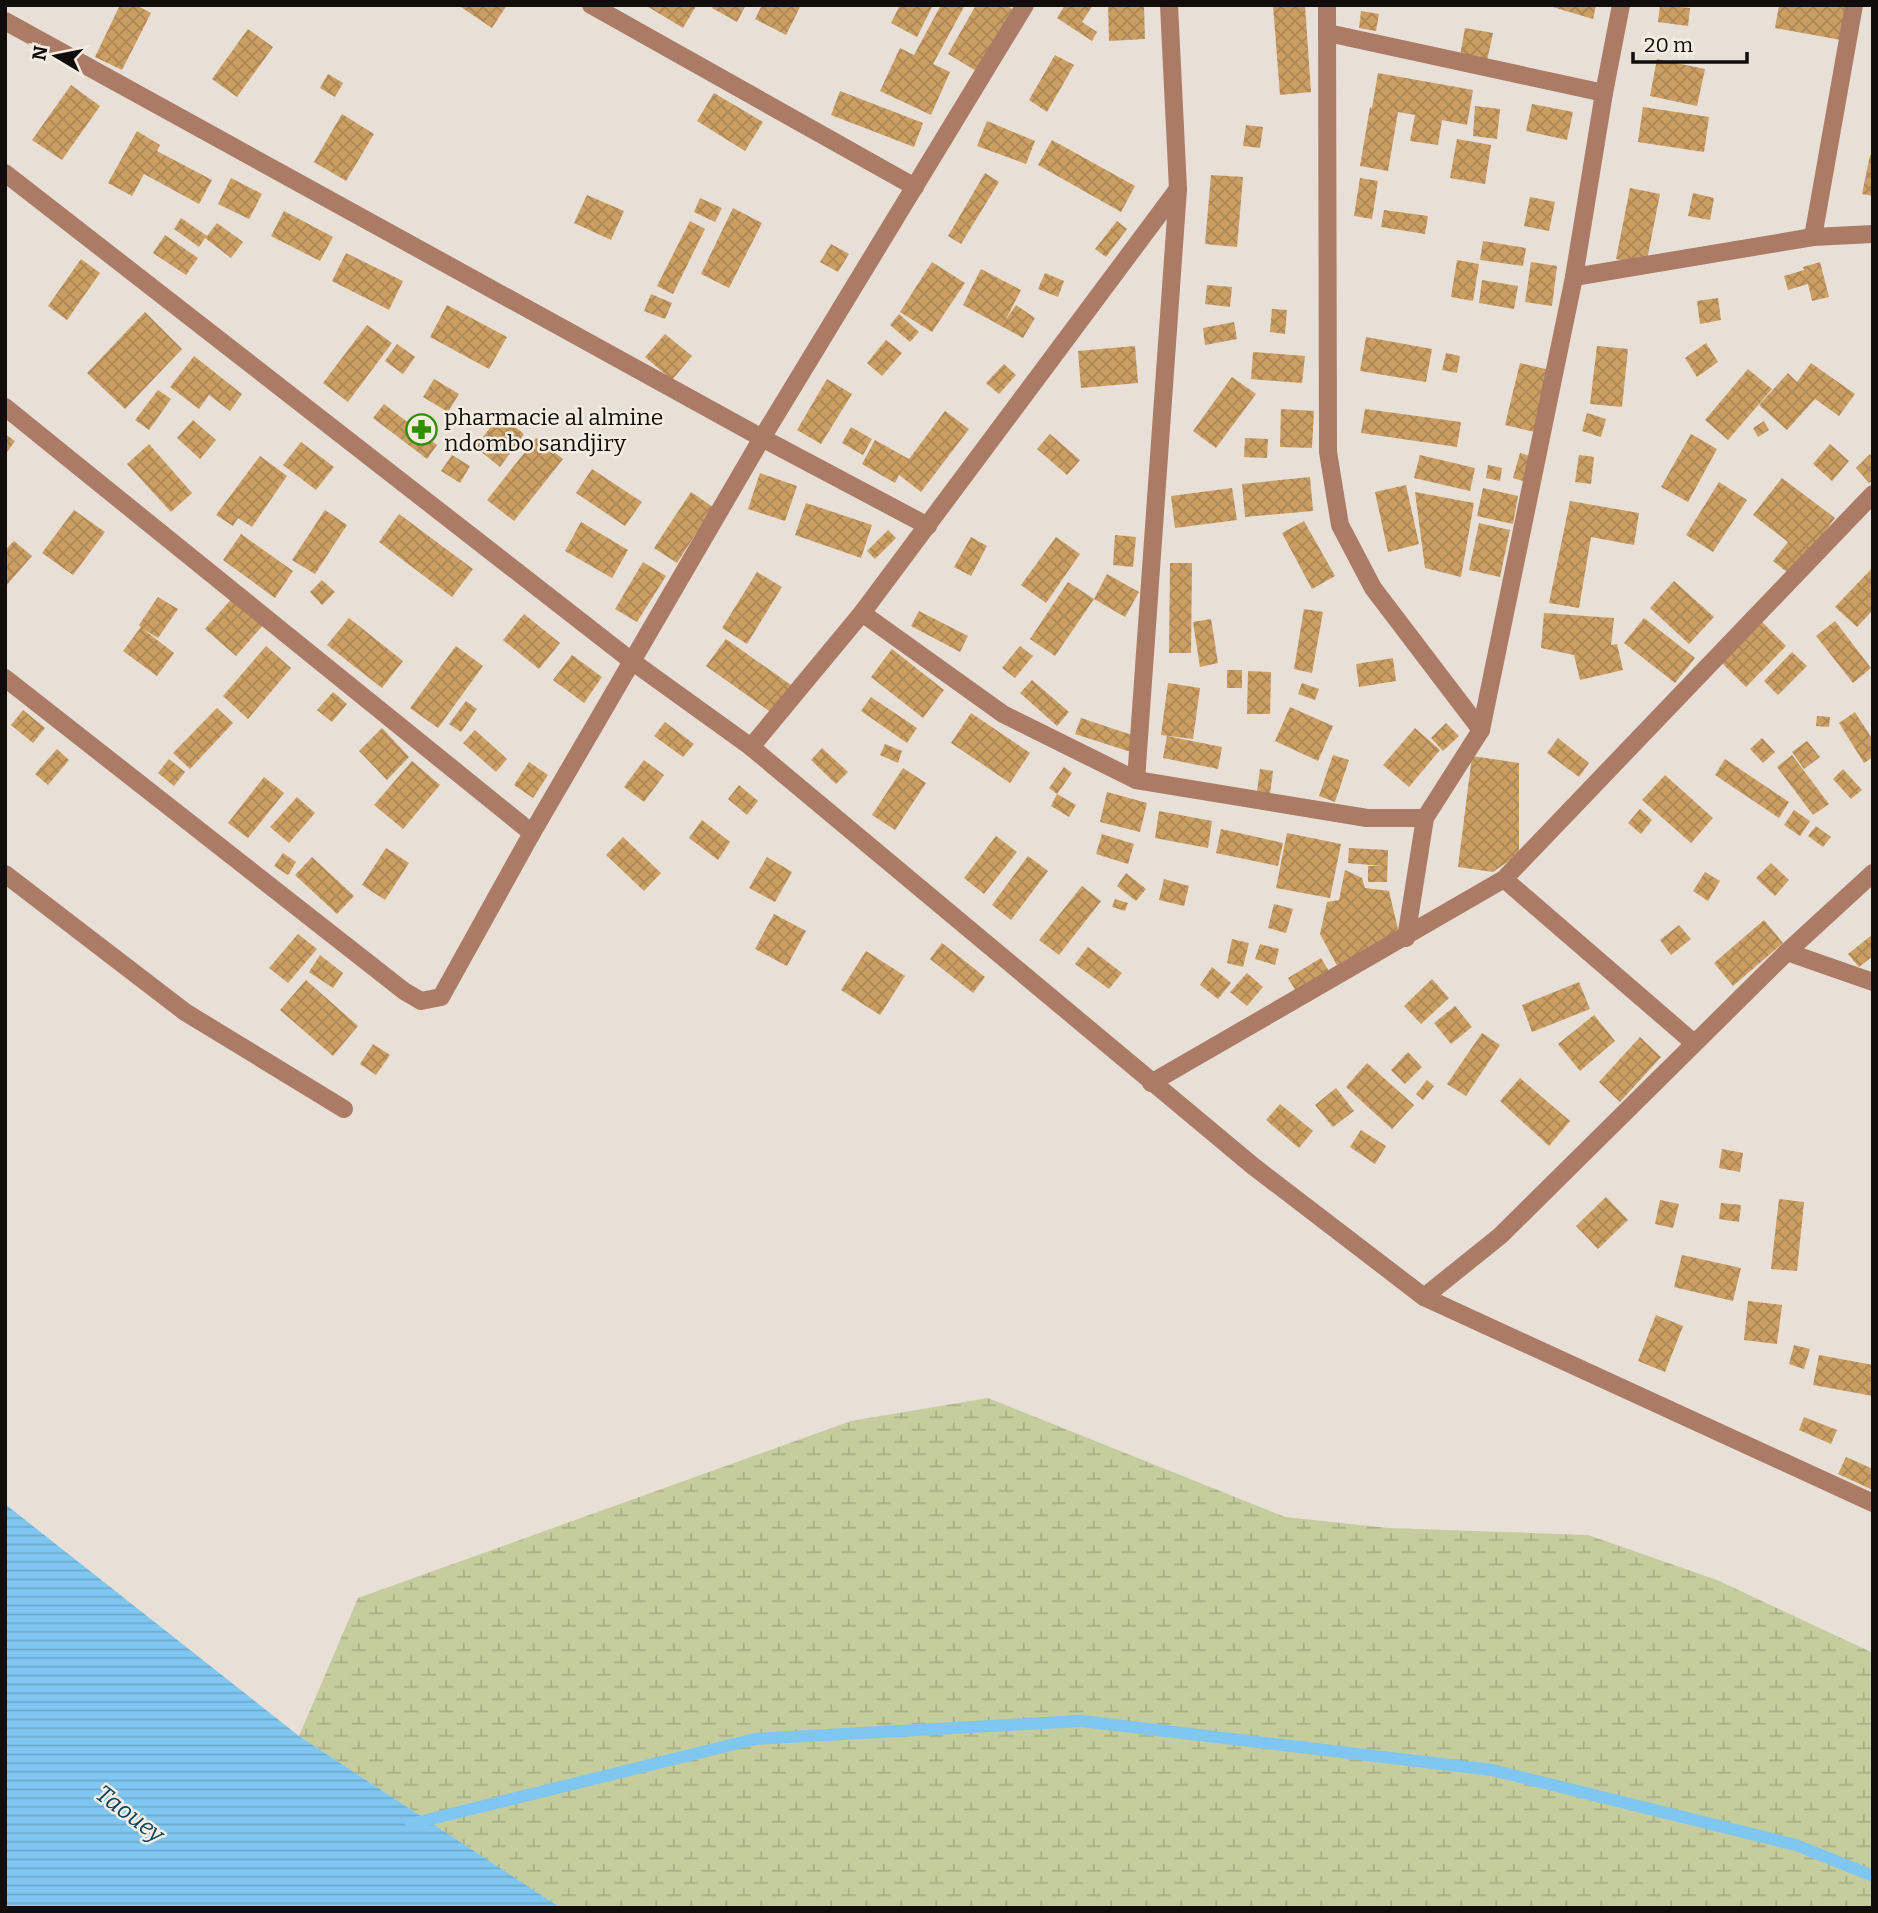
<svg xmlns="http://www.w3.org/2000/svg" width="1878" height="1913" font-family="Bitter,serif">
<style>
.wetland{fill:url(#wetland-marsh)}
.water{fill:url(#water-rules)}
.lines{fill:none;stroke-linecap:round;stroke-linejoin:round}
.stream{stroke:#7fc7f0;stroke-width:12}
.building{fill:url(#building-cross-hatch)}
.minor{stroke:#ab7b66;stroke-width:18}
.labels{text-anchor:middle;stroke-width:5;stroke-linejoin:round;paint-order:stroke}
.poi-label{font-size:23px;fill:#100d0a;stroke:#f5ede3;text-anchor:start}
.water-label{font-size:24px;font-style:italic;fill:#074560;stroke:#f5ede3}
</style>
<defs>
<pattern id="wetland-marsh" width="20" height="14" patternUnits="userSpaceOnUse" patternTransform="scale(1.75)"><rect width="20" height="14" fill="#c5cc9d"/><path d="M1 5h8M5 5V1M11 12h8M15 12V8" fill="none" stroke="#a8ae86"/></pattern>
<pattern id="water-rules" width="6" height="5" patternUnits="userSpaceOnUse" patternTransform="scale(1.75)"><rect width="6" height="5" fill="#7fc7f0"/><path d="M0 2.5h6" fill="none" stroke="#6daacc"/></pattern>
<pattern id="building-cross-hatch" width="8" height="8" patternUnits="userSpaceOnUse" patternTransform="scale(1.75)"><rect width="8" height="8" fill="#cb9e64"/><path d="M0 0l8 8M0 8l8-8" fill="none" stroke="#ad8755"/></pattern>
</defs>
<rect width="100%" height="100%" fill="#e8e0d6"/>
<polygon class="wetland" points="988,1398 1285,1517 1388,1528 1588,1535 1717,1580 1873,1653 1873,1908 561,1908 299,1736 358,1598 851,1421"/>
<polygon class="water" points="5,1504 299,1736 561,1908 5,1908"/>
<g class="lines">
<polyline class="stream" points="411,1824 755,1739 1081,1721 1492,1770 1796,1845 1873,1876"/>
</g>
<g class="building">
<polygon points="120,5 136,5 151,13 122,70 95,57"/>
<polygon points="458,5 507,5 492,28"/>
<polygon points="645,5 695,5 696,6 683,28"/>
<polygon points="713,5 746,5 737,22 712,8"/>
<polygon points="762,5 801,5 786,35 755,19"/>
<polygon points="900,5 933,5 917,37 891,23"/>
<polygon points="941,5 965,5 933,64 950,72 931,115 880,91 900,48 914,55"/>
<polygon points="976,5 1006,5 1012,9 976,71 948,54"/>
<polygon points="1065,5 1093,5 1082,22 1097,32 1092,41 1057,18"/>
<polygon points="1108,5 1144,5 1145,39 1109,41"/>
<polygon points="1273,5 1305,5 1311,92 1280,95"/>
<polygon points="1546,5 1596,5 1593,19"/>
<polygon points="1660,5 1690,8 1688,26 1658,22"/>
<polygon points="1779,5 1847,5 1841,40 1775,28"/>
<polygon points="1361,11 1379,14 1376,31 1359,28"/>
<polygon points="1465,28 1493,33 1487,61 1460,56"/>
<polygon points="248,29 273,47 237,97 212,79"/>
<polygon points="1055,55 1074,65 1047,112 1029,100"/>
<polygon points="1657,59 1705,69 1697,106 1650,96"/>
<polygon points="1378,73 1473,90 1467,125 1442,120 1438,145 1410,141 1415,115 1398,112 1388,171 1360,166 1370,107 1372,108"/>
<polygon points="328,74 343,83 335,97 320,88"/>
<polygon points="71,85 100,106 62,160 32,140"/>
<polygon points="840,91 923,123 914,147 831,115"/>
<polygon points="714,93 763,122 745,151 697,121"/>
<polygon points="1532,104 1573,112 1567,140 1526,131"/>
<polygon points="1475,106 1500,109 1497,139 1473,136"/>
<polygon points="1643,107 1709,117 1704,152 1638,142"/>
<polygon points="342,114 374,134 346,181 314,162"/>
<polygon points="987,121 1035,141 1026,164 977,146"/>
<polygon points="1246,125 1263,127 1260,148 1243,146"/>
<polygon points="137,131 160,145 157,151 212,180 199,204 144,174 132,196 108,183"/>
<polygon points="1457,139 1491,145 1485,184 1450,178"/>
<polygon points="1052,140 1135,186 1121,212 1038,165"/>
<polygon points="1870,155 1873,155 1873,196 1862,194"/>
<polygon points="985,173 999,182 961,244 948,236"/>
<polygon points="1211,175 1243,177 1237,247 1205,244"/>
<polygon points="231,178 262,194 249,219 218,204"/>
<polygon points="1360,178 1378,181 1372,219 1354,216"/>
<polygon points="1630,188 1660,194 1646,265 1616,259"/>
<polygon points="1693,193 1714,198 1710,220 1688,216"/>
<polygon points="587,195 624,211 611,240 574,223"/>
<polygon points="1530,197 1555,202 1549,231 1524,226"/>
<polygon points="700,198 722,208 715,222 694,212"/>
<polygon points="733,208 762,223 729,288 701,274"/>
<polygon points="1384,210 1428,216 1425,234 1381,227"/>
<polygon points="284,211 333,237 320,261 271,236"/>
<polygon points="181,218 207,236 217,223 243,242 231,258 205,238 199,247 174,229"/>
<polygon points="690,221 705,229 673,294 657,286"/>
<polygon points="1117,221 1127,229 1106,257 1095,249"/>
<polygon points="165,235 198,258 186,275 153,253"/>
<polygon points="1483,241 1526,248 1523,266 1480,260"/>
<polygon points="831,244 849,254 838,272 820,262"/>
<polygon points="346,253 403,281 389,310 332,281"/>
<polygon points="81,259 100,273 67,320 48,306"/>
<polygon points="1457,260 1479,264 1473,301 1451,297"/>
<polygon points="932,262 965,283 932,332 900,312"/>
<polygon points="1531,262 1557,266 1552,306 1525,302"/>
<polygon points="1820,262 1829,297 1812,301 1808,284 1788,290 1784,276 1804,270 1803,267"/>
<polygon points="981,269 1021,290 1005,321 1016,305 1035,318 1023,338 963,305"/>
<polygon points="1045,273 1064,281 1058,297 1038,289"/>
<polygon points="1482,280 1518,286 1514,309 1479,303"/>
<polygon points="1207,285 1232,287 1230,307 1205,304"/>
<polygon points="651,294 672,303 665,319 644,311"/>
<polygon points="1718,298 1721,320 1700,324 1697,301"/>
<polygon points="447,305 507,337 489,369 430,337"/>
<polygon points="1272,309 1287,310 1285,334 1270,332"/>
<polygon points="145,312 182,349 125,409 87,373"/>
<polygon points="899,314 919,332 910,342 890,325"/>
<polygon points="1234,322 1237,339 1205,345 1203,328"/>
<polygon points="367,325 392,343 348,402 323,383"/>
<polygon points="665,334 692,356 672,380 645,357"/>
<polygon points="1366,337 1432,349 1426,382 1360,371"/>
<polygon points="886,340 902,353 882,376 867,363"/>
<polygon points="1706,343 1718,362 1697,377 1685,358"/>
<polygon points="397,344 415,357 403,374 385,361"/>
<polygon points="1135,346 1138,383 1081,388 1078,351"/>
<polygon points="1597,346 1628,349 1622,407 1590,404"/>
<polygon points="1253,352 1305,356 1302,383 1251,379"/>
<polygon points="1446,353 1460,356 1457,373 1442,370"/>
<polygon points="194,356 242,394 230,411 209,395 199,409 170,387"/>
<polygon points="1520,363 1554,371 1539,433 1505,425"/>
<polygon points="1811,363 1855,394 1839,416 1815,399 1787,430 1759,405 1788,373 1797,382"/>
<polygon points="1004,364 1016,375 999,394 986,383"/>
<polygon points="1748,369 1772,389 1728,440 1705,420"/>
<polygon points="1232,377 1256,394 1216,448 1193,431"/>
<polygon points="434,379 459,394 448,412 423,397"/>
<polygon points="827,379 852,394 821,444 797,430"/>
<polygon points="158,390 171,399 149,430 135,420"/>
<polygon points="384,404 437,445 427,459 373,418"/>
<polygon points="1281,409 1314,411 1312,448 1280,447"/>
<polygon points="1365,409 1461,422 1457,447 1361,433"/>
<polygon points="945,411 969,429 921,492 899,475 895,483 862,464 875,440 909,459"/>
<polygon points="1587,413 1606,419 1601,437 1582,431"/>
<polygon points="500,415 524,434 500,467 475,447"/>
<polygon points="193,420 216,440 200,459 177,438"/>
<polygon points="1764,421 1769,430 1758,437 1753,428"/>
<polygon points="851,427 872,439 863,455 842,443"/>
<polygon points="5,434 15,441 5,455"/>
<polygon points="1050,434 1080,460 1067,475 1037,449"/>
<polygon points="1691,434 1717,449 1688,502 1661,487"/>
<polygon points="536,438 563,459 514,521 487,500"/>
<polygon points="1245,438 1268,439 1267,458 1244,457"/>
<polygon points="301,442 334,467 316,490 283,465"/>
<polygon points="149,444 192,493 171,512 127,464"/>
<polygon points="1830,444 1849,461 1832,481 1813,464"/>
<polygon points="1520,453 1533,457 1526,482 1513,478"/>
<polygon points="1870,454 1873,457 1873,480 1869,483 1856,468"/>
<polygon points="452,455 470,466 460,483 441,471"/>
<polygon points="1420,455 1475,468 1470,491 1414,478"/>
<polygon points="1579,455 1594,457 1591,484 1575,482"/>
<polygon points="260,456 287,476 252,527 238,518 233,526 216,515"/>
<polygon points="1488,465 1502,468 1500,481 1486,478"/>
<polygon points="592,469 642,502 625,526 576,493"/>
<polygon points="760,473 797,486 785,521 748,509"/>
<polygon points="1310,477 1313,511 1245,517 1242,484"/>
<polygon points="1782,478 1835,518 1792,576 1773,561 1788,542 1753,515"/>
<polygon points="1719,482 1747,500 1713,552 1686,535"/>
<polygon points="1406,485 1419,544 1388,552 1375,492"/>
<polygon points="1232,488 1237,520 1175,528 1171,496"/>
<polygon points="1483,488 1518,496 1513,524 1477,516"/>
<polygon points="691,492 713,507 677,563 654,548"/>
<polygon points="1415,492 1474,503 1461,577 1425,568"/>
<polygon points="1570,501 1639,513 1634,545 1591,537 1579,608 1549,603"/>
<polygon points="806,503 872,525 861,558 795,535"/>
<polygon points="74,510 105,532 73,575 42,553"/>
<polygon points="325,510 347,525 315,574 292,560"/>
<polygon points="399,514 473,569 452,597 379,542"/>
<polygon points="1304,521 1335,576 1312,589 1282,533"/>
<polygon points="581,522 628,550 612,578 565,551"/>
<polygon points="1479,523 1510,530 1500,577 1469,570"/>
<polygon points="888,530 896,538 875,559 867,551"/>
<polygon points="241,534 293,571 275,598 223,560"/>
<polygon points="1115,535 1136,537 1133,567 1113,565"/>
<polygon points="971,537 987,546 971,576 954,567"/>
<polygon points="1056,537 1080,554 1046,603 1021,585"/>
<polygon points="14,541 32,556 5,587 5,550"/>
<polygon points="643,562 666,576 637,622 615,609"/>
<polygon points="1170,563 1192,563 1191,653 1169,653"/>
<polygon points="1873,567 1873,610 1857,627 1835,607"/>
<polygon points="757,572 782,587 747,644 722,628"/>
<polygon points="1107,574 1139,592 1125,617 1094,599"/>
<polygon points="322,580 335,592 322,605 310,592"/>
<polygon points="1674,581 1714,617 1689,644 1650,608"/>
<polygon points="1068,582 1094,599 1055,656 1030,639"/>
<polygon points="234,596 265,623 236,656 205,629"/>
<polygon points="158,597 178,609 158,638 143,629 174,653 157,676 123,651 141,627 139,625"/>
<polygon points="1304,609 1323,612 1312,673 1294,669"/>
<polygon points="919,611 968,636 960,652 911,626"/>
<polygon points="1544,613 1614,618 1611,645 1617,644 1623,670 1580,680 1574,655 1541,648"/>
<polygon points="524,614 560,643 539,669 503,640"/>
<polygon points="349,618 403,661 382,688 327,645"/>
<polygon points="1644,618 1695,658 1675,683 1624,643"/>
<polygon points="1211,619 1218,663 1200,667 1193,622"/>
<polygon points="1761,621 1786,646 1746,687 1722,663"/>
<polygon points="1835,621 1871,668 1853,683 1816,636"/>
<polygon points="726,639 791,685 772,713 706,666"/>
<polygon points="266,646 291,668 248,719 223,696"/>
<polygon points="456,646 483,666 438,728 410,708"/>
<polygon points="1020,646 1033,656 1015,678 1002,668"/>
<polygon points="892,649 944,690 923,718 871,677"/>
<polygon points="1792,652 1807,666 1778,695 1764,681"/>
<polygon points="572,655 602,677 584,703 553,680"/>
<polygon points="1393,658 1396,681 1359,687 1356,664"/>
<rect x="1227" y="670" width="15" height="18"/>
<polygon points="1248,671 1271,672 1270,714 1247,714"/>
<polygon points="1032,680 1069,712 1057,726 1020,693"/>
<polygon points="1168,683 1200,688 1193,739 1161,735"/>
<polygon points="1302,683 1319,689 1315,700 1298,694"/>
<polygon points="333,692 347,704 332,722 317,710"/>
<polygon points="871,697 917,728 907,743 861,711"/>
<polygon points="466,701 477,709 461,732 449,724"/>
<polygon points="1290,707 1333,726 1318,761 1275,741"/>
<polygon points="217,708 233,723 190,769 173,753"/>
<polygon points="23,710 45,728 33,743 11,725"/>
<polygon points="1855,712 1873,740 1873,757 1864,763 1839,723"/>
<polygon points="971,713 1030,753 1010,783 951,743"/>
<polygon points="1817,716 1830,717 1829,727 1816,726"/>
<polygon points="1081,718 1135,736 1131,752 1075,734"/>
<polygon points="665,722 694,744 683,757 654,736"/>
<polygon points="1446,723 1459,736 1443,751 1431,738"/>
<polygon points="382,728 409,757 387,780 359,751"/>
<polygon points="1415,728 1440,750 1409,787 1383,765"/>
<polygon points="475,730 507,759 496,772 463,743"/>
<polygon points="1167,736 1222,747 1218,769 1163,758"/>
<polygon points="1558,738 1589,763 1579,777 1547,753"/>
<polygon points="1762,738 1775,752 1763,763 1750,749"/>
<polygon points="1807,741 1820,757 1804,769 1792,752"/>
<polygon points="885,744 902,751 898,763 880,755"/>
<polygon points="822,748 848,772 836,784 811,760"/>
<polygon points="57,749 69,760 48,785 35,774"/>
<polygon points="1333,755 1349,760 1335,802 1319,796"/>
<polygon points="1792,755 1829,804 1813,815 1777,767"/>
<polygon points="1472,756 1519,763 1519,854 1493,872 1458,867"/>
<polygon points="169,759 185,772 174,786 158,773"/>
<polygon points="1725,759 1789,802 1779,818 1715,775"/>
<polygon points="644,760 664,775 644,802 624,787"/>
<polygon points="412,761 440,785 403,829 374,805"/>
<polygon points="529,762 548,775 533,798 514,785"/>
<polygon points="1064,767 1072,773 1057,794 1049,788"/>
<polygon points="903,768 926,783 895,830 872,815"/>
<polygon points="1260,769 1273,771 1270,794 1257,792"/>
<polygon points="1843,769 1862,790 1851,799 1833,779"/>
<polygon points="1665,775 1713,818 1691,843 1642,800"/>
<polygon points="264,777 284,793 248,838 228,823"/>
<polygon points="739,785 758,801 747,815 728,799"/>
<polygon points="1107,792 1147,803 1140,832 1100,822"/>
<polygon points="1057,794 1076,805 1069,817 1051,806"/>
<polygon points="297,797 315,813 289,843 270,827"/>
<polygon points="1640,809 1652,820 1641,834 1628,823"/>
<polygon points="1794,810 1810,821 1800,836 1784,825"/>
<polygon points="1159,811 1212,821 1208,848 1155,838"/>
<polygon points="702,820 730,842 718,860 689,838"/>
<polygon points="1816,826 1831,837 1823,847 1808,836"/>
<polygon points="1221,829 1283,843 1278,866 1216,853"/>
<polygon points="1287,833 1341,844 1330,898 1276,888"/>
<polygon points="1102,834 1134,844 1128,864 1096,854"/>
<polygon points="996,836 1017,852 984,894 964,878"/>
<polygon points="623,837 661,873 644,891 606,855"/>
<polygon points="386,848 409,863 385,900 362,885"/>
<polygon points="1349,848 1388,850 1387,882 1368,882 1368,866 1382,866 1348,863"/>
<polygon points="283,853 296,862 288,875 274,866"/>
<polygon points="1028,856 1048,871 1011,920 992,905"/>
<polygon points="312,857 354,896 337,914 295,875"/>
<polygon points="767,857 792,872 775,902 749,888"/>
<polygon points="1771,863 1789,880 1775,896 1756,878"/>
<polygon points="1345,870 1362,878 1365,888 1389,891 1400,938 1340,971 1320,934 1327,902 1339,900"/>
<polygon points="1705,872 1720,881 1708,901 1693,891"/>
<polygon points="1126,873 1146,889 1136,901 1117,886"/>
<polygon points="1164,879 1189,886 1184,906 1159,900"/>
<polygon points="1082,886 1101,901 1059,955 1039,940"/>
<polygon points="1115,899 1128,903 1125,911 1112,907"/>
<polygon points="1274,904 1293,909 1286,933 1268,928"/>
<polygon points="774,914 806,931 787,966 755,949"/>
<polygon points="1764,920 1783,943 1733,986 1714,963"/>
<polygon points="1679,925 1691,939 1671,955 1660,940"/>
<polygon points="298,934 317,949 288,983 269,968"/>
<polygon points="1873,934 1873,956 1859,967 1848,954"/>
<polygon points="1232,939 1249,943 1243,967 1227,963"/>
<polygon points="942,943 985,977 973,993 930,959"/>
<polygon points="1260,944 1279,949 1275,965 1255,959"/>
<polygon points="1088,947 1122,973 1109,989 1075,964"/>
<polygon points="866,951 905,976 880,1015 841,990"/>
<polygon points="320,955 343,973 333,988 309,972"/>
<polygon points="1321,958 1332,976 1299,996 1288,978"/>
<polygon points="1212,967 1231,983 1218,999 1200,985"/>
<polygon points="1247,973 1263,987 1247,1006 1230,992"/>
<polygon points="1432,979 1449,998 1421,1024 1404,1006"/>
<polygon points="306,980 358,1026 333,1056 280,1010"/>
<polygon points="1579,982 1590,1009 1532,1032 1522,1005"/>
<polygon points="1455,1006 1472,1027 1451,1044 1434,1023"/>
<polygon points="1594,1015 1615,1041 1580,1071 1558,1044"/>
<polygon points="1482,1033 1500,1045 1466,1096 1447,1084"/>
<polygon points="1640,1037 1661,1057 1620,1102 1599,1082"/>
<polygon points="373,1044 390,1055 376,1075 360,1064"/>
<polygon points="1408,1052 1422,1067 1405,1084 1391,1070"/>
<polygon points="1367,1063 1414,1105 1392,1129 1346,1087"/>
<polygon points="1520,1078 1570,1121 1549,1146 1500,1101"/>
<polygon points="1427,1080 1434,1086 1423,1100 1416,1094"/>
<polygon points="1336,1088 1354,1111 1333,1127 1315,1105"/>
<polygon points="1280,1104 1313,1131 1299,1148 1266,1120"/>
<polygon points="1361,1130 1386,1146 1375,1164 1350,1147"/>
<polygon points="1722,1149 1743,1153 1740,1172 1719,1168"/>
<polygon points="1606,1197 1628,1220 1598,1249 1576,1226"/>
<polygon points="1779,1199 1804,1202 1797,1271 1771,1269"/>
<polygon points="1660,1200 1679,1204 1673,1228 1655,1224"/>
<polygon points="1721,1203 1741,1205 1739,1222 1719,1219"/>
<polygon points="1682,1255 1741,1268 1733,1301 1674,1287"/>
<polygon points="1748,1301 1782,1305 1777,1344 1744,1340"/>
<polygon points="1656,1315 1683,1326 1665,1372 1638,1361"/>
<polygon points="1794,1345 1810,1349 1804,1369 1789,1364"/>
<polygon points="1819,1355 1873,1365 1873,1396 1813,1385"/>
<polygon points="1804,1417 1837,1430 1831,1444 1799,1430"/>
<polygon points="1846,1457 1873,1469 1873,1490 1838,1474"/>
</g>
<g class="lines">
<g class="minor">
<polyline points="591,5 915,187"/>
<polyline points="1327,5 1328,452 1340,525 1373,588 1481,730"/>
<polyline points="5,21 762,438 928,526"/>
<polyline points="1328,33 1604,93"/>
<polyline points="5,173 633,662 751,747 1253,1166 1424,1297 1873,1503"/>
<polyline points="1813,237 1854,5"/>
<polyline points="1574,277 1813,237 1873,234"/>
<polyline points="5,407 532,833"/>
<polyline points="862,613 1003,714 1136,780 1367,818 1425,818"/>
<polyline points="5,678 404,991 421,1001 441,997 532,833 762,438 1025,5"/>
<polyline points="751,747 862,613 1178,189"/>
<polyline points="1136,780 1178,189 1169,5"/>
<polyline points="5,874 185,1012 344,1109"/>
<polyline points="1504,879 1694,1043"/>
<polyline points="1406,938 1425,818 1481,730 1574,277 1604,93 1621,5"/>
<polyline points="1787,952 1873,982"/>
<polyline points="1151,1083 1504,879 1873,494"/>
<polyline points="1424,1297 1500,1236 1787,952 1873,873"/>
</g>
</g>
<defs>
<symbol id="pharmacy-ring" viewBox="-11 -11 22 22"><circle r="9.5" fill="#f5ede3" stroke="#328e00" stroke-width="1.5"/><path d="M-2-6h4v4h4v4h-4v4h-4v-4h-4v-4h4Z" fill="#328e00"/></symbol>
</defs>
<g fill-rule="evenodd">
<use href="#pharmacy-ring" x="404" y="412" width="35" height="35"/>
</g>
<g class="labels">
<g class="poi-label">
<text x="444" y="425">pharmacie al almine<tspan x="444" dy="26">ndombo sandjiry</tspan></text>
</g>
<g class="water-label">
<text transform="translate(130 1814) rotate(37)" y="8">Taouey</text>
</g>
</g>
<rect width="1878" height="1913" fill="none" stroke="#100d0a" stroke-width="14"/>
<g transform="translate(56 56) rotate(280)" stroke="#f5ede3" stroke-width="5" paint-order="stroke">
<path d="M0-5L12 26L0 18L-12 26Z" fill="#100d0a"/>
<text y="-10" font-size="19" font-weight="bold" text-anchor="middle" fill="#100d0a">N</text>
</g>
<path d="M1633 52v10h114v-10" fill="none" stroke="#100d0a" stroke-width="3.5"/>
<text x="1644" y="52" font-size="21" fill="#100d0a" stroke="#f5ede3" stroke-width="5" paint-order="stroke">20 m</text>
</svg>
